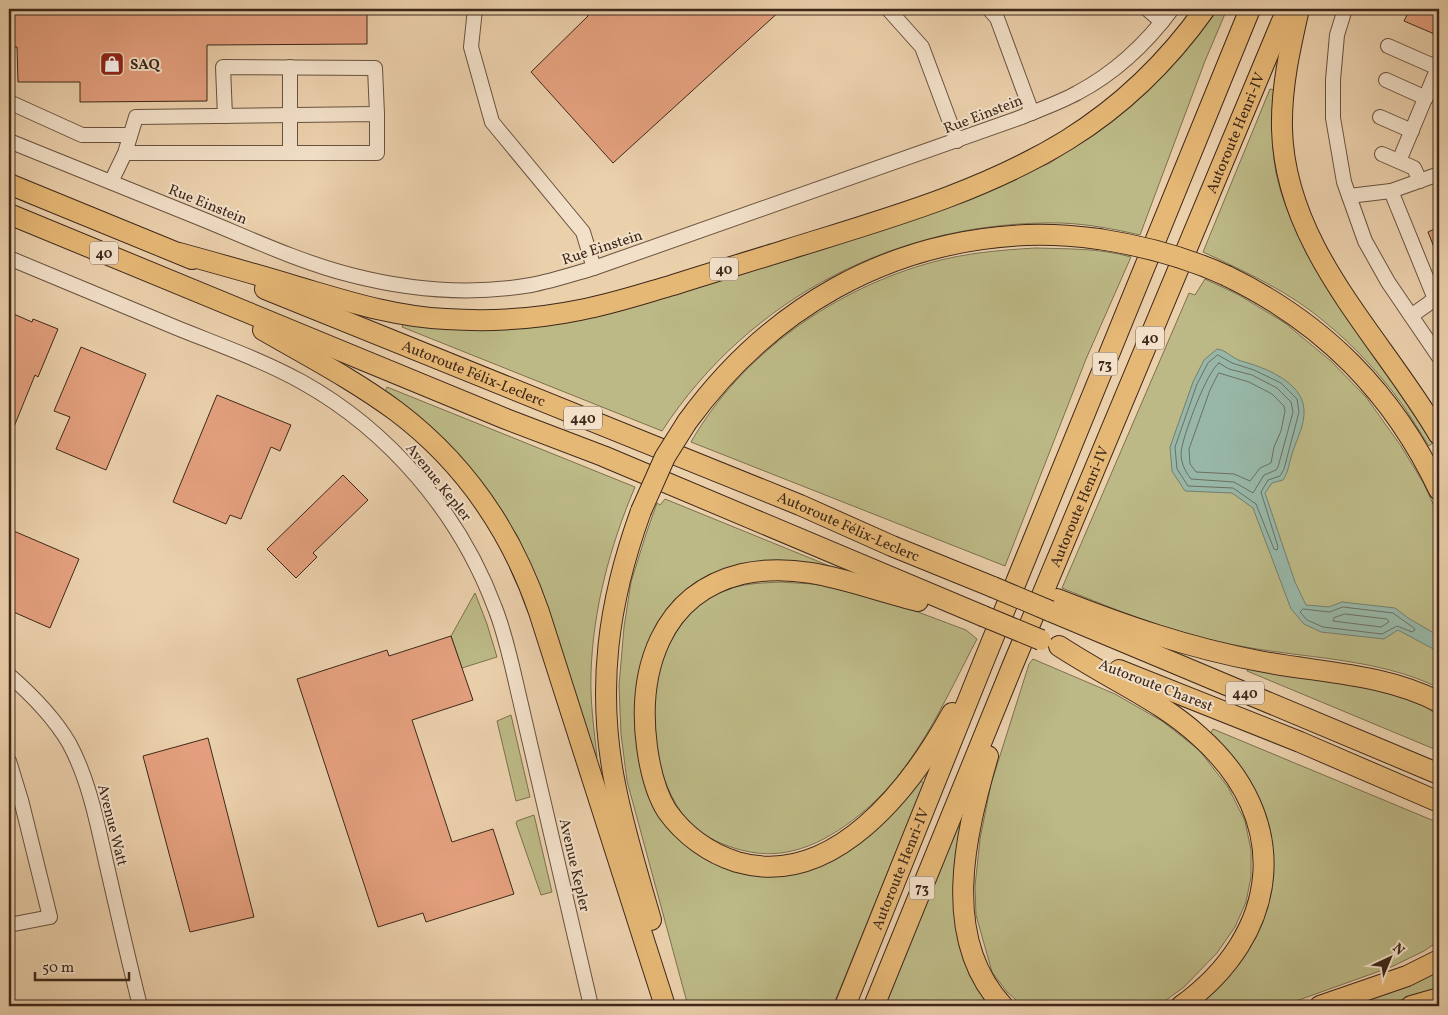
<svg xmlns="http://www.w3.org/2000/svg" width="1448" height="1015" font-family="Vollkorn,serif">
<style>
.green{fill:#bcb986;stroke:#7d7050}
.water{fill:#98b7a8;stroke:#747e6f}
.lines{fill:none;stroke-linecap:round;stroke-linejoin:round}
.shore{stroke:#6b7061;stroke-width:1}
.building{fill:#e4a07e;stroke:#3e281a}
.minor-casing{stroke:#69523e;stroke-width:16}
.highway-casing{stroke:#3e281a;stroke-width:22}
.minor{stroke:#f2e0c9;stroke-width:14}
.highway{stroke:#e6b876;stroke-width:20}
.highway-bridge-casing{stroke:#3e281a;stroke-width:22;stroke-linecap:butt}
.highway-bridge{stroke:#e6b876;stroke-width:20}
.labels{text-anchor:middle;stroke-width:4;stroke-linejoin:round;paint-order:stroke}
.shield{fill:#f2e0c9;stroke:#745f4e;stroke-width:1}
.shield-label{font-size:14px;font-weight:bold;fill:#3e281a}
.poi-label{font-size:15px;font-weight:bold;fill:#3e281a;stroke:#f2e0c9;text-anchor:start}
.street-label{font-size:15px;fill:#3e281a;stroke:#f2e0c9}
</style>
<rect width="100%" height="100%" fill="#ebd0ac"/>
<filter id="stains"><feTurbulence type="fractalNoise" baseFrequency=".004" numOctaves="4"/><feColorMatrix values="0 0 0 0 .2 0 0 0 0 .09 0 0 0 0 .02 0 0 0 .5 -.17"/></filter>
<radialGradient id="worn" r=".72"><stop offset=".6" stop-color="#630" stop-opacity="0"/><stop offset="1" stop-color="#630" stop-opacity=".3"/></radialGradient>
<g class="green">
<path d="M1216,9H1227L1205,61L1140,235C1114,229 1088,224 1061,223C901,220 750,296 662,431L402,327L404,322L529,327L574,321L622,308L942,208L1050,163L1110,122L1192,42Z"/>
<path d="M1270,89L1275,90C1272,118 1271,145 1276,173C1289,231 1322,279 1355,327C1382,365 1409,403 1433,443L1429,446C1420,432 1411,417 1402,404C1380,374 1354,346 1326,323C1290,292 1246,272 1203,252Z"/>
<path d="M1035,248C1067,249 1100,248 1131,257L1086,359L1005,566L691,442C741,354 836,288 933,262C966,253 1001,250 1035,248Z"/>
<path d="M1205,279L1239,295L1285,323L1331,361L1366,397L1401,446L1424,484L1439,517V688C1376,657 1304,659 1235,645C1176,634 1118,611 1062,588L1189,293L1195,295Z"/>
<path d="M387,387L635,487C610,546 593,609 591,673C590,701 594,729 597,757L591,759L576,697L556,632L540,585L517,535L486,490L384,394Z"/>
<polygon points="665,499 837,569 691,589 638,696 681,837 787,872 919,780 924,783 833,1006 688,1006 627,781 621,734 619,686 624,627 631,582 646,534 657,503 660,505"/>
<path d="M781,582C791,583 801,583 812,584C865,590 917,612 966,630L977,639C948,694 919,761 872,804C839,834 797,861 750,852C729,848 706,839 690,823C633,761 641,615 732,588C748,583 764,583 781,582Z"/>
<polygon points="475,593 487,624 497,657 462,668 451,636"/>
<polygon points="1033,659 1115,694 1162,721 1199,750 1228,787 1245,821 1251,850 1251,877 1246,902 1235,927 1217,953 1184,987 1158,1006 1023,1006 1007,992 992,972 976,915 975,886 980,839 991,784 1029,664"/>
<polygon points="1249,667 1385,691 1423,705 1439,716 1439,751 1247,671"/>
<polygon points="511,715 530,797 516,801 497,721"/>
<polygon points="1213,729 1439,823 1439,941 1424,951 1391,967 1282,1006 1196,1006 1272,862 1210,734"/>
<polygon points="534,815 552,892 541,895 516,823 517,821"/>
<polygon points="960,815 966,817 957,927 964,962 977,987 992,1006 881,1006"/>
<polygon points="1439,967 1439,989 1379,1006 1343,1006"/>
</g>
<path class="water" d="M1217,349C1226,350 1232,358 1241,361C1264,367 1303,382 1304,410C1305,424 1297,439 1293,451C1289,462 1289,471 1283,480L1272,483L1265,493L1295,582L1306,605L1329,607L1342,602L1395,608L1408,618L1439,636V652L1398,630L1384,639L1321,632L1304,624L1291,609L1253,508L1232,493L1185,491L1172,471L1170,447L1193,382L1204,360Z"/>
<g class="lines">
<g class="shore">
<polygon points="1218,355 1232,363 1254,370 1281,383 1297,399 1299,412 1284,469 1280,476 1268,480 1261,492 1278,547 1277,550 1274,549 1256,504 1233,488 1188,486 1177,469 1175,447 1197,384 1208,363"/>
<path d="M1219,363L1229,369L1252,375L1277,388L1291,402L1293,412L1278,467L1276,470L1264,475L1253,493L1234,482L1191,479C1184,470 1179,459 1182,447C1185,431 1207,371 1219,363Z"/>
<polygon points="1219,373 1249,382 1272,394 1284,406 1285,411 1281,431 1274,447 1271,463 1260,468 1250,481 1234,474 1196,472 1190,464 1189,449 1210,390"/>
<polygon points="1343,607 1393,613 1414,628 1415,630 1412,632 1397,626 1382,634 1323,627 1307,620 1300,612 1303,609 1329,612"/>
<polygon points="1345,614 1387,619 1389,622 1381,627 1333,621 1334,618"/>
</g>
</g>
<g class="building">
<polygon points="9,9 367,9 367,44 207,45 207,101 80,102 80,82 18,82 17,47 9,47"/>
<polygon points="582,9 782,9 613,163 531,72 588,16"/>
<polygon points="1410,9 1439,9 1439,36 1404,21"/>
<polygon points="1439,227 1439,260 1428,232"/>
<polygon points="9,312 32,322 33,319 58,329 38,377 35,375 9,439"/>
<polygon points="81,347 146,374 106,470 56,449 70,417 54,411"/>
<polygon points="217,395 291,425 280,451 271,447 241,519 230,515 226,524 173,502"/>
<polygon points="343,475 368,500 313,553 317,557 296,578 267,549"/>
<polygon points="9,529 79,559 50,628 9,610"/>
<polygon points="451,636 473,700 412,720 452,842 493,829 514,894 426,922 423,913 378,927 297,679 387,650 389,656"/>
<polygon points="208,738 254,917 190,932 143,756"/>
</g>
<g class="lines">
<defs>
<g id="minor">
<polyline points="475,9 471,47 492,122 583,232 594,268"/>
<polyline points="888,9 922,47 957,141"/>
<polyline points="989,9 997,18 1032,113"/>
<polyline points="1147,9 1162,22"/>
<polyline points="1345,9 1337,35 1333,80 1333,118 1344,182 1365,241 1388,282 1439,357"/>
<polyline points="1388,46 1438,68"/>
<polyline points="1386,80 1426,98"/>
<polyline points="9,102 82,135 130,135"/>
<polyline points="225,116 223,67 375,68 377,114"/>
<polyline points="1380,117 1412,131"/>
<path d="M9,141C73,167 138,193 202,219C251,239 300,262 351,275C409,290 472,295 531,285C552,281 573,274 594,268L1019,118C1038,110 1059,103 1077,93C1115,73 1146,44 1172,9"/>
<polyline points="290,153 290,67"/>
<polyline points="1382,154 1414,168 1420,181"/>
<polyline points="1399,161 1439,65"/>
<polyline points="111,182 125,153 136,117 377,114 377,153 125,153"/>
<polyline points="1391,191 1435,299 1411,316"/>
<polyline points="1349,196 1391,191 1439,174"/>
<path d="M9,258C65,281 121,305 177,328C219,345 262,360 302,382C390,431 460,514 495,608C503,628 508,649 513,670L591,1006"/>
<path d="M9,675C32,695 53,716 69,743C89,780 97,822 106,862C117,910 128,958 140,1006"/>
<polyline points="9,761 21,800 50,917 9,925"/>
</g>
<g id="highway">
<path d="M1299,9C1290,48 1281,88 1282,129C1285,249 1382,337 1439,435"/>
<polyline points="9,184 192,259"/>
<polyline points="9,214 506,419 603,456 983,616"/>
<path d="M179,253C219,264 259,275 298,287C346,301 395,317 446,319C491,322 536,319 580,310C612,304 642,294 673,285C710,273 748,262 786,250C882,220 981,193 1067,140C1122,106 1168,61 1205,9"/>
<path d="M1227,276C1324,323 1393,393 1439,490"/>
<path id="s1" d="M265,289L800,505L892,546L993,587"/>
<path d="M263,330C308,356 354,380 396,411C465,463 511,531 539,612L665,1006"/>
<path d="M687,422C769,309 886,241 1027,235C1051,234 1076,236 1099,239"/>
<path d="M641,511C608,602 596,688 615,784C624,830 638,875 651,920"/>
<path d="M1057,599C1123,625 1189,648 1259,661C1320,673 1383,673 1439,702"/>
<path d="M918,601C860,587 804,560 742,574C660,594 637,672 647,747C650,769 655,792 667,811C684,835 709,853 737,862C834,890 912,786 952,713"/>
<polyline points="1050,611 1439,774"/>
<path d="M1059,646C1079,659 1100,671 1121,683C1149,699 1175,714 1199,736C1294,820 1281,934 1181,1006"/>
<polyline points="1119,670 1300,742 1439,802"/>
<path d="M988,756C965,836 940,938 1003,1006"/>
<path id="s2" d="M845,1006L985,658L1250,9"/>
<path id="s3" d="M874,1006L1012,667L1287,9"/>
<polyline points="1320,1006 1407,976 1439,960"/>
<polyline points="1411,1006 1439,998"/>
</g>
</defs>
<use href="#minor" class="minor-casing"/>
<use href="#highway" class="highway-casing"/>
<use href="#minor" class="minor"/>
<use href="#highway" class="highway"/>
<defs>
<g id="highway-bridge">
<path d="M1099,239C1144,246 1186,257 1227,276"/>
<polyline points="641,511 665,457 687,422"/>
<polyline points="993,587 1050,611"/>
<polyline points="983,616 1041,640"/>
</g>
</defs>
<use href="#highway-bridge" class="highway-bridge-casing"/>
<use href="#highway-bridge" class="highway-bridge"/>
</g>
<defs>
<symbol id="shop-square" viewBox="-11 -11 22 22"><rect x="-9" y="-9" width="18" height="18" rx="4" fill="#8f2418" stroke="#f2e0c9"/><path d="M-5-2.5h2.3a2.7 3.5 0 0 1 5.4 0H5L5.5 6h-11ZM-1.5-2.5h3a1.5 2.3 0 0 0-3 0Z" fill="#fff"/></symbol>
</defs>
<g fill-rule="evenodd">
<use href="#shop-square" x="98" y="50" width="28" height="28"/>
</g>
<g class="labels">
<g class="shield">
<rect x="90" y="241.5" width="28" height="23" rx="4"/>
<rect x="710" y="257.5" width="28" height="23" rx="4"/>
<rect x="1136" y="326.5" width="28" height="23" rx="4"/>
<rect x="1092.5" y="352.5" width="25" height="23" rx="4"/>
<rect x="564" y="406.5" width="38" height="23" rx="4"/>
<rect x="1226" y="681.5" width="38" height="23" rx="4"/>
<rect x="909.5" y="876.5" width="25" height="23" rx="4"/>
</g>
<g class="shield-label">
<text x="104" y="258">40</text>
<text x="724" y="274">40</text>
<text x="1150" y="343">40</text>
<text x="1105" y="369">73</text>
<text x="583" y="423">440</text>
<text x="1245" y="698">440</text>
<text x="922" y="893">73</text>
</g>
<g class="poi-label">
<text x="130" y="69">SAQ</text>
</g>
<g class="street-label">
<text transform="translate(983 114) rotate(-21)" y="5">Rue Einstein</text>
<text dy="5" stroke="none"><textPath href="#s3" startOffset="945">Autoroute Henri-IV</textPath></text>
<text transform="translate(208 204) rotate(22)" y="5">Rue Einstein</text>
<text transform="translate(602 247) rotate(-18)" y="5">Rue Einstein</text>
<text dy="5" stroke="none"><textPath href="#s1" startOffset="225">Autoroute Félix-Leclerc</textPath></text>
<text transform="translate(439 482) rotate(51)" y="5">Avenue Kepler</text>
<text dy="5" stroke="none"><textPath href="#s3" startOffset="540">Autoroute Henri-IV</textPath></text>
<text dy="5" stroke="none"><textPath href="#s1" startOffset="630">Autoroute Félix-Leclerc</textPath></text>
<text transform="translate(1156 685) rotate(21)" y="5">Autoroute Charest</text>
<text transform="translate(113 825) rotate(76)" y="5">Avenue Watt</text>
<text transform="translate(575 865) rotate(77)" y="5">Avenue Kepler</text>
<text dy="5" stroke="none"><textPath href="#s2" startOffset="148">Autoroute Henri-IV</textPath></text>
</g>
</g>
<rect width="1448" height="1015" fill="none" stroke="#ebd0ac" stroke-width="30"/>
<rect x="10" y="10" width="1428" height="995" fill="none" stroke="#3e281a" stroke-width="2.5"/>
<rect x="15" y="15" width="1418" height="985" fill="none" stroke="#3e281a"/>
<g transform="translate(1390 958) rotate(44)" stroke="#f2e0c9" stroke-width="4" paint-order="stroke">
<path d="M0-4L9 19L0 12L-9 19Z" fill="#3e281a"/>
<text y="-8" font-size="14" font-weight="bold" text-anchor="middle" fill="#3e281a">N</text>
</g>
<path d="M35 972v8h94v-8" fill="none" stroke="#3e281a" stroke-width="2.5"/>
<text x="42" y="972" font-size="15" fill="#3e281a" stroke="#f2e0c9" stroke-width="4" paint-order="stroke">50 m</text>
<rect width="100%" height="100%" filter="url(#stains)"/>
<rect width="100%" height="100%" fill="url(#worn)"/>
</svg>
